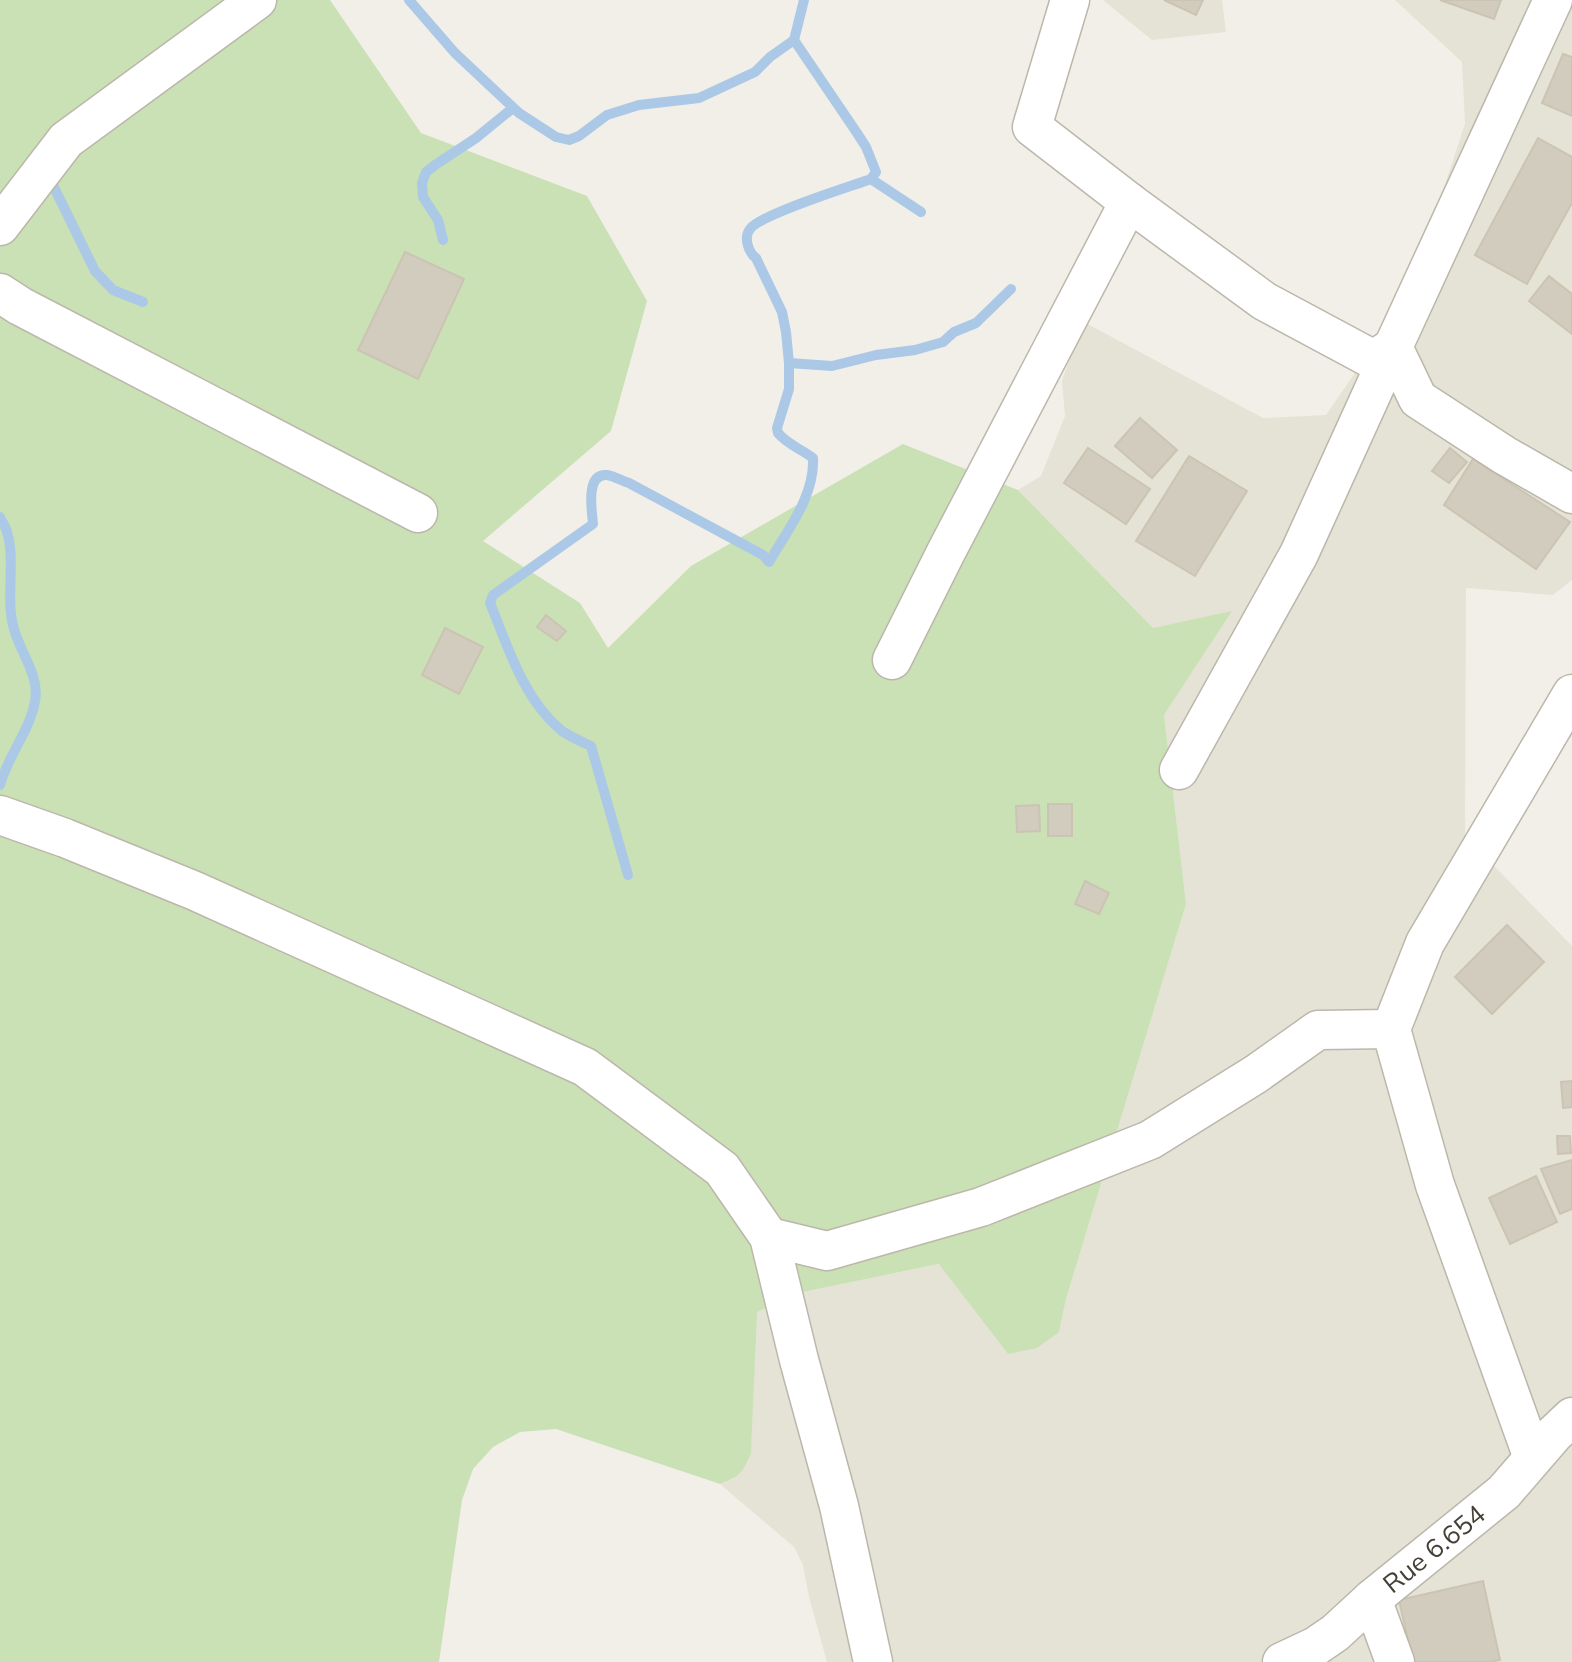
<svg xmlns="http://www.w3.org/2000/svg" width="1572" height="1662" font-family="Mulish,sans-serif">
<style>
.residential{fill:#e5e2d6}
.green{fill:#c9e1b5}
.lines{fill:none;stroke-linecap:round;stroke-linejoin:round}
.stream{stroke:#abc9e7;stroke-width:10}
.building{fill:#d2ccbe;stroke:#ccc4b3;stroke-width:2}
.minor-casing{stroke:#bcb7ab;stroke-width:41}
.minor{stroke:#fff;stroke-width:38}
.labels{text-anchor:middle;stroke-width:5;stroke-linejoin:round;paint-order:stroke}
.street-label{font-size:26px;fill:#444037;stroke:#fff}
</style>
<rect width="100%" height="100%" fill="#f2efe8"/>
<g class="residential">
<polygon points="1103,0 1222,0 1226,32 1152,40"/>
<polygon points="1395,0 1572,0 1572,580 1553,595 1466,588 1465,836 1572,946 1572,1662 827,1662 809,1597 803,1565 794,1547 720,1484 733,1479 751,1453 756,1312 798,1293 940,1264 1008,1354 1059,1332 1066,1299 1186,904 1164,715 1231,612 1153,628 1018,490 1041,476 1065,416 1062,381 1082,321 1263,418 1326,415 1408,296 1465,124 1462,62"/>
</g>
<path class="green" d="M0,0H330L421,133L587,196L647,301L611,431L483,541L580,603L608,648L691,566L903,444L1018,490L1153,628L1232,611L1164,715L1186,904L1066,1299L1059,1332L1037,1348L1008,1354L939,1264L798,1293L757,1312L751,1453C742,1473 741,1476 720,1484L556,1429L520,1432L493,1447L473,1469L462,1500L439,1662H0Z"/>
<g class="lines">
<g class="stream">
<polyline points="409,0 455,53 519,113 556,137 569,140 579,136 607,115 639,105 699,98 755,72 770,57 794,40 804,0"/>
<polyline points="48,175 95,271 113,290 143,302"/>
<polyline points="871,179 921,212"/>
<polyline points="443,240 438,220 423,197 422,183 426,172 435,165 476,138 513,108"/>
<polyline points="789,363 832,366 876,355 915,350 943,342 954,332 976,323 1011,289"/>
<path d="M0,517C2,522 6,527 7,532C16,561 5,599 14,629C20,652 40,676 35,701C30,731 8,755 0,785"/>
<path d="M628,875L591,746C582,742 571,737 562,731C523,699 508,647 490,603L493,595L593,524C592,511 585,473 607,475C614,476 622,481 629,483L763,555L769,562C787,531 815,496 813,458C801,449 787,444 778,433L777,428L789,389V363L786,332L782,312L756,258C749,253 743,238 750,229C761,214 849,187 871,179L876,172L866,147L857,133L794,40"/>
</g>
</g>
<g class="building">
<polygon points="1164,0 1203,0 1196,15"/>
<polygon points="1440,0 1501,0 1494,19"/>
<polygon points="1563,54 1572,57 1572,116 1542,103"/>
<polygon points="1538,138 1572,157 1572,203 1527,284 1475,255"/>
<polygon points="405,252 464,279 418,379 358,350"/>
<polygon points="1549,276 1572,294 1572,334 1529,301"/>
<polygon points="1140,418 1177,450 1152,478 1115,446"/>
<polygon points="1088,448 1150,489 1126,524 1064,483"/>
<polygon points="1450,448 1467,462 1449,483 1432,471"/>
<polygon points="1189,456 1247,491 1195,576 1136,541"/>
<polygon points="1473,459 1570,522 1536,569 1444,505"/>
<polygon points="546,615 566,631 557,641 537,627"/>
<polygon points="445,628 483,647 459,694 422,675"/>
<rect x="1048" y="804" width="24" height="32"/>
<polygon points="1039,805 1040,831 1017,832 1016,806"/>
<polygon points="1085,881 1109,893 1099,914 1075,904"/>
<polygon points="1507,925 1544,962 1492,1014 1455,977"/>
<polygon points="1572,1081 1572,1107 1563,1108 1561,1082"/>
<polygon points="1557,1136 1570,1136 1571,1153 1558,1154"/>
<polygon points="1572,1160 1572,1209 1560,1214 1541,1169"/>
<polygon points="1536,1176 1557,1222 1510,1244 1489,1198"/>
<polygon points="1483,1581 1500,1660 1489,1662 1413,1662 1399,1600"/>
</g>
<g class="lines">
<defs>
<g id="minor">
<polyline points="1070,0 1032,127 1129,202 1264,301 1374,360 1393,347"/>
<polyline points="1553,0 1393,347 1418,399 1504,455 1572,494"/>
<polyline points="0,226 66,140 257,0"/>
<polyline points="0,293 20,306 418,513"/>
<polyline points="892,660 946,552 1129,202"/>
<polyline points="1179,770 1299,554 1393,347"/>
<polyline points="0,815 65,838 195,891 585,1067 722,1169 769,1237 799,1360 839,1506 873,1662"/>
<polyline points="769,1237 827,1251 981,1207 1150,1140 1256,1074 1318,1030 1391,1029"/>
<polyline points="1533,1458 1435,1185 1391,1029 1425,943 1572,694"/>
<polyline points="1372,1599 1395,1662"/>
<polyline points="1282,1662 1316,1646 1335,1633 1372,1599 1504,1492 1554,1434 1572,1417"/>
</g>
</defs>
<use href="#minor" class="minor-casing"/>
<use href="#minor" class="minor"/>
</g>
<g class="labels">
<g class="street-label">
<text transform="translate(1434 1549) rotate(-39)" y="9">Rue 6.654</text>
</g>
</g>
</svg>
